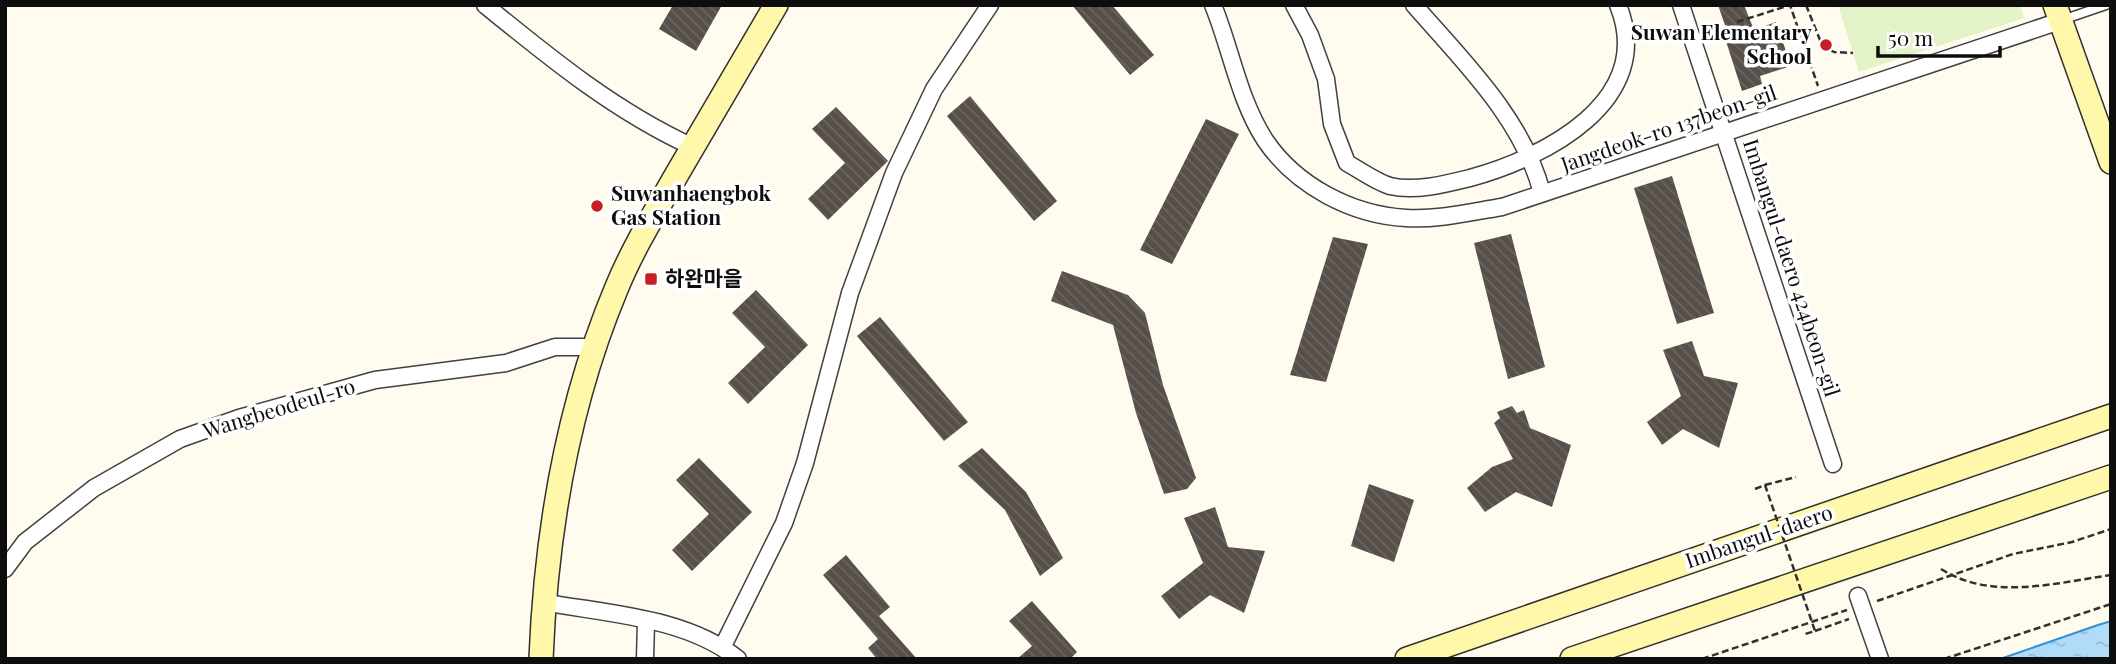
<svg xmlns="http://www.w3.org/2000/svg" width="2116" height="664" font-family="'Playfair Display','Noto Sans KR',serif">
<style>
.pitch{fill:#e3f3c8}
.water{fill:url(#water-ripples);stroke:#3390d5;stroke-width:2}
.building{fill:url(#building-back-hatch)}
.lines{fill:none;stroke-linecap:round;stroke-linejoin:round}
.lane-casing{stroke:#414141;stroke-width:11}
.street-casing{stroke:#414141;stroke-width:19}
.secondary-casing{stroke:#303030;stroke-width:26}
.path{stroke:#303030;stroke-width:2.5;stroke-dasharray:7 3.5;stroke-linecap:butt}
.lane{stroke:#fff;stroke-width:8}
.street{stroke:#fff;stroke-width:16}
.secondary{stroke:#fff8aa;stroke-width:23}
.path-bridge{stroke:#303030;stroke-width:2.5;stroke-dasharray:7 3.5;stroke-linecap:butt}
.poi-dot{fill:#c61e22;stroke:#fff;stroke-width:2.5}
.labels{text-anchor:middle;stroke-width:7;stroke-linejoin:round;paint-order:stroke}
.poi-label{font-size:21px;font-weight:bold;fill:#0e0e0e;stroke:#fff;text-anchor:start}
.street-label{font-size:21px;fill:#0e0e0e;stroke:#fff}
</style>
<defs>
<pattern id="water-ripples" width="26" height="14" patternUnits="userSpaceOnUse" patternTransform="scale(1.75)"><rect width="26" height="14" fill="#b0dcfa"/><path d="M2 4q2-2 4 0t4 0M15 11q2-2 4 0t4 0" fill="none" stroke="#96bcd5"/></pattern>
<pattern id="building-back-hatch" width="6" height="6" patternUnits="userSpaceOnUse" patternTransform="scale(1.75)"><rect width="6" height="6" fill="#574f4a"/><path d="M-1 5l2 2M0 0l6 6M5-1l2 2" fill="none" stroke="#6a6460"/></pattern>
</defs>
<rect width="100%" height="100%" fill="#fffcef"/>
<polygon class="pitch" points="1838,5 2020,5 2024,18 1859,72"/>
<polygon class="water" points="2111,621 2111,659 2000,659 2098,625"/>
<g class="building">
<polygon points="673,5 722,5 696,51 659,29"/>
<polygon points="1072,5 1112,5 1154,55 1130,75"/>
<polygon points="1718,5 1744,5 1754,30 1776,22 1791,66 1760,76 1762,84 1742,91 1723,32 1727,31"/>
<polygon points="970,96 1057,201 1034,221 947,116"/>
<polygon points="836,107 888,161 828,220 808,199 845,163 812,129"/>
<polygon points="1206,119 1239,134 1172,264 1140,250"/>
<polygon points="1672,176 1714,313 1677,324 1634,188"/>
<polygon points="1511,234 1545,367 1508,379 1474,243"/>
<polygon points="1333,237 1368,244 1326,382 1290,375"/>
<polygon points="1062,271 1128,295 1145,313 1163,385 1196,478 1187,489 1164,494 1136,413 1113,325 1051,301"/>
<polygon points="756,290 808,345 748,404 728,383 765,347 732,313"/>
<polygon points="880,317 968,422 944,441 857,336"/>
<polygon points="1692,341 1704,376 1738,383 1719,448 1683,429 1662,445 1647,422 1681,396 1663,350"/>
<polygon points="1512,406 1517,413 1524,410 1530,428 1571,445 1552,507 1516,492 1485,512 1467,488 1492,467 1513,459 1494,423 1500,418 1497,412"/>
<polygon points="982,448 1026,492 1063,558 1040,576 1005,510 958,466"/>
<polygon points="699,458 752,512 692,571 672,550 709,514 676,480"/>
<polygon points="1369,484 1414,500 1394,562 1351,546"/>
<polygon points="1215,507 1228,547 1265,551 1244,613 1210,595 1179,619 1161,596 1203,563 1184,518"/>
<polygon points="846,555 890,607 879,616 917,659 877,659 868,648 878,639 823,575"/>
<polygon points="1032,601 1077,652 1070,659 1017,659 1032,646 1009,621"/>
</g>
<g class="lines">
<defs>
<polyline id="lane" points="2062,20 2106,5"/>
<g id="street">
<path d="M485,5C550,58 616,112 693,147"/>
<path d="M1213,5C1231,49 1239,100 1265,140C1296,186 1352,215 1406,218C1438,220 1471,212 1502,207L2060,21"/>
<path d="M1294,5L1310,35L1326,79L1332,124L1347,163C1360,170 1376,182 1390,186C1415,192 1446,184 1470,178C1544,158 1657,101 1618,5"/>
<path d="M1414,5C1463,61 1523,119 1542,193"/>
<polyline points="1681,5 1833,464"/>
<polyline points="5,569 25,542 94,488 180,439 239,418 375,380 506,363 555,347 594,347"/>
<polyline points="1858,596 1880,659"/>
<path d="M543,602C607,614 686,617 738,659"/>
<polyline points="723,646 784,523 805,463 850,293 894,173 934,89 990,5"/>
<polyline points="645,659 646,622"/>
</g>
<g id="secondary">
<polyline points="2055,5 2111,162"/>
<path d="M541,659C546,533 568,403 617,287C633,248 656,211 677,174C710,118 743,62 776,5"/>
<polyline points="1407,659 2111,416"/>
<polyline points="1572,659 2111,477"/>
</g>
</defs>
<use href="#lane" class="lane-casing"/>
<use href="#street" class="street-casing"/>
<use href="#secondary" class="secondary-casing"/>
<g class="path">
<polyline points="1806,5 1822,45 1834,52 1853,53"/>
<polyline points="1737,22 1790,5 1818,86"/>
<polyline points="1802,40 1815,29"/>
<polyline points="1765,485 1796,477"/>
<path d="M1941,569C1991,601 2055,583 2111,575"/>
<polyline points="1877,601 2013,554 2072,542 2111,529"/>
<polyline points="1815,631 1849,619"/>
<polyline points="1702,659 1847,610"/>
<polyline points="1944,659 2111,604"/>
</g>
<use href="#lane" class="lane"/>
<use href="#street" class="street"/>
<use href="#secondary" class="secondary"/>
<polyline class="path-bridge" points="1755,489 1765,485 1815,631 1805,634"/>
</g>
<g class="poi-dot">
<circle cx="1826" cy="45" r="7"/>
<circle cx="597" cy="206" r="7"/>
<rect x="644" y="272" width="14" height="14" rx="3.5"/>
</g>
<g class="labels">
<g class="poi-label">
<text x="1812" y="40" text-anchor="end">Suwan Elementary<tspan x="1812" dy="24">School</tspan></text>
<text x="611" y="201">Suwanhaengbok<tspan x="611" dy="24">Gas Station</tspan></text>
<text x="665" y="286">하완마을</text>
</g>
<g class="street-label">
<text transform="translate(1669 129) rotate(-19)" y="7">Jangdeok-ro 137beon-gil</text>
<text transform="translate(1791 268) rotate(72)" y="7">Imbangul-daero 424beon-gil</text>
<text transform="translate(279 409) rotate(-17)" y="7">Wangbeodeul-ro</text>
<text transform="translate(1759 537) rotate(-19)" y="7">Imbangul-daero</text>
</g>
</g>
<rect width="2116" height="664" fill="none" stroke="#0e0e0e" stroke-width="14"/>
<path d="M1878 46v10h122v-10" fill="none" stroke="#0e0e0e" stroke-width="3.5"/>
<text x="1888" y="46" font-size="21" fill="#0e0e0e" stroke="#ffffff" stroke-width="5" paint-order="stroke">50 m</text>
</svg>
